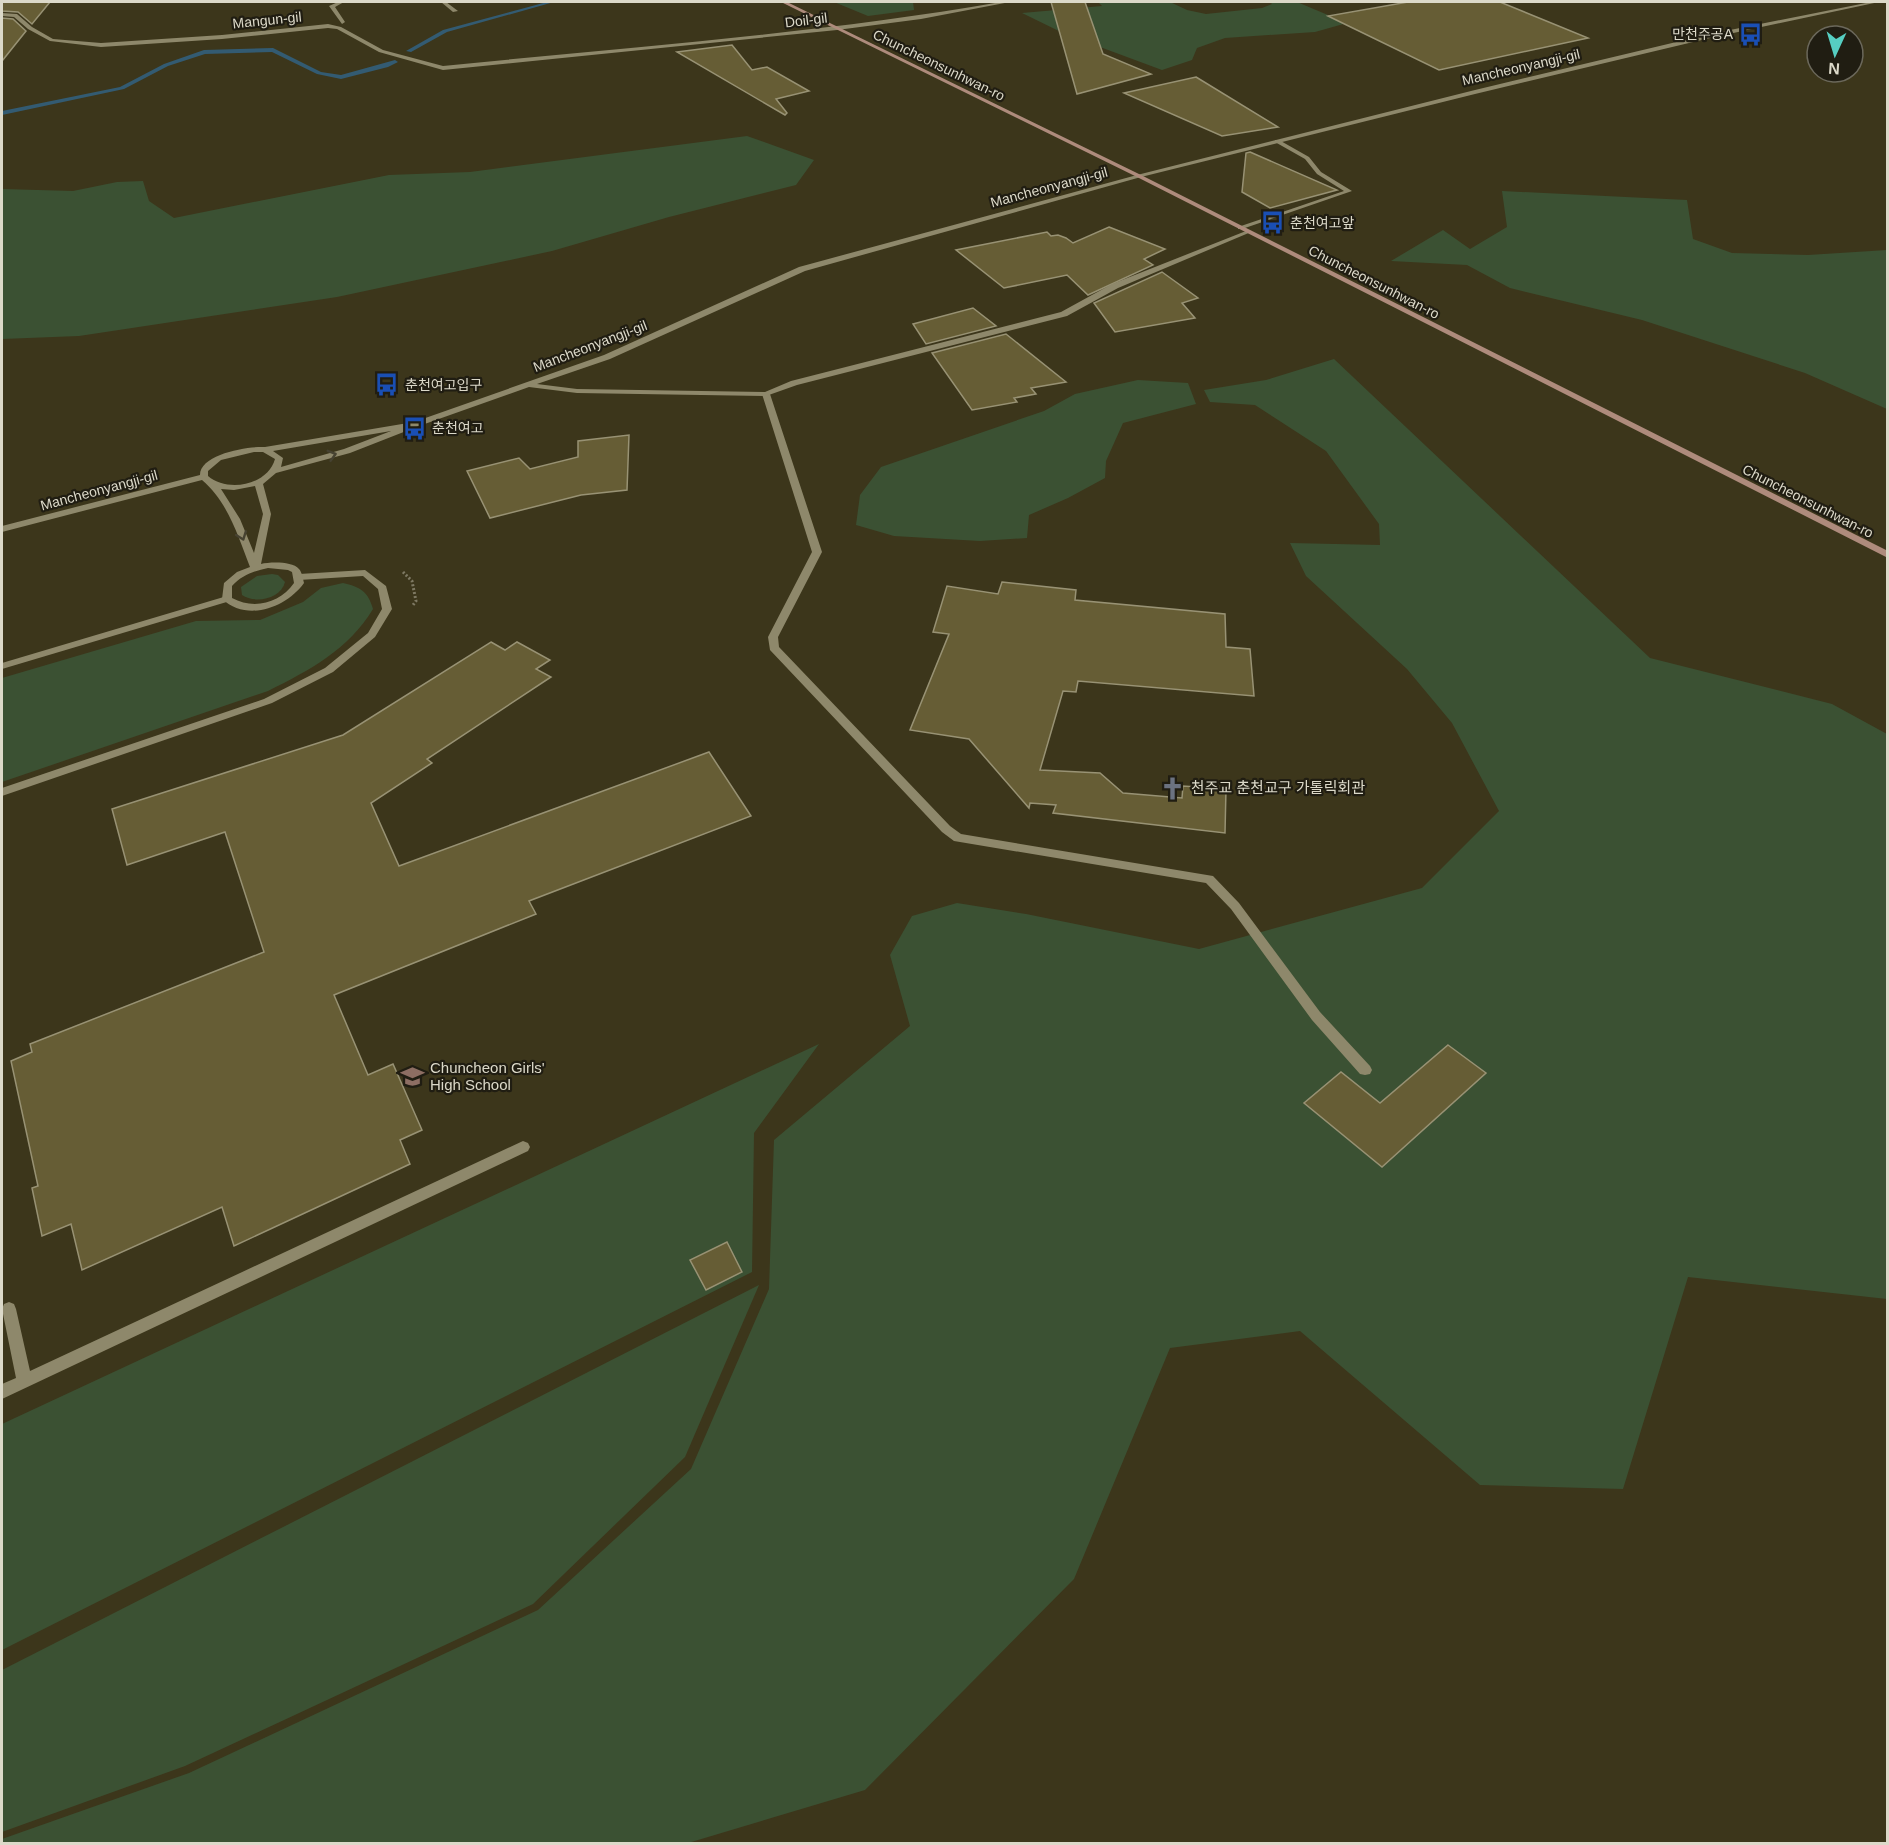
<svg xmlns="http://www.w3.org/2000/svg" width="1889" height="1845" font-family="Helvetica,'Noto Sans KR',sans-serif">
<style>
.green{fill:#3b5133}
.lines{fill:none;stroke-linecap:round;stroke-linejoin:round}
.stream{fill:#335b72;fill-rule:evenodd}
.building{fill:#665d35;stroke:#989274;stroke-width:1.5}
.path{stroke:#7e7963;stroke-width:3;stroke-dasharray:2 2;stroke-linecap:butt}
.lane{fill:#8e886b;fill-rule:evenodd}
.street{fill:#8e886b;fill-rule:evenodd}
.secondary{fill:#ae8b7c;fill-rule:evenodd}
.oneway{stroke:#464231}
.labels{text-anchor:middle;stroke-width:4.5;stroke-linejoin:round;paint-order:stroke}
.far-street-label{font-size:14px;fill:#dcd9c9;stroke:#201d12}
.far-poi-label{font-size:14px;fill:#dcd9c9;stroke:#201d12;text-anchor:start}
.poi-label{font-size:15px;fill:#dcd9c9;stroke:#201d12;text-anchor:start}
</style>
<rect width="100%" height="100%" fill="#3c361b"/>
<g class="green">
<polygon points="834,2 913,2 914,10 868,16"/>
<polygon points="1098,2 1170,2 1187,10 1206,14 1262,8 1272,4 1270,2 1297,2 1347,23 1315,32 1225,38 1197,48 1192,60 1162,70 1065,34 1022,13 1102,6"/>
<polygon points="747,136 814,160 796,185 669,217 552,251 337,297 79,336 2,339 2,189 73,191 117,182 143,181 149,201 174,218 389,175 470,172"/>
<polygon points="1502,191 1687,200 1693,239 1732,253 1808,255 1887,250 1887,409 1805,373 1642,320 1510,288 1467,265 1391,261 1443,230 1470,249 1507,227"/>
<polygon points="1334,359 1650,658 1832,704 1887,734 1887,1299 1688,1277 1623,1489 1480,1485 1300,1331 1170,1348 1074,1579 865,1790 688,1843 2,1844 2,1839 189,1773 538,1610 691,1469 769,1289 774,1140 910,1026 890,955 912,916 957,903 1026,914 1199,949 1422,888 1499,811 1452,723 1407,669 1306,576 1290,543 1380,545 1379,524 1326,451 1255,405 1210,402 1204,390 1266,380"/>
<polygon points="1138,380 1188,383 1196,404 1123,423 1106,461 1105,478 1068,498 1029,515 1027,538 980,541 894,536 856,525 860,495 881,467 1044,411 1075,394"/>
<path d="M272,574L278,575L285,582C281,599 255,604 242,595L241,587L257,576Z"/>
<path d="M343,583C360,587 368,591 373,609C348,650 310,670 268,691L2,782V678L196,621L260,620L303,602L321,588Z"/>
<polygon points="819,1044 754,1133 752,1272 2,1650 2,1424"/>
<polygon points="759,1285 685,1457 533,1604 185,1766 2,1832 2,1670"/>
</g>
<g class="lines">
<g class="stream">
<polygon points="547,2 554,2 447,32 411,52 406,51 443,30"/>
<polygon points="273,48 321,72 341,75 395,60 398,62 388,67 341,79 317,74 272,52 205,54 168,66 124,89 2,115 2,111 120,87 164,64 204,50"/>
</g>
</g>
<g class="building">
<polygon points="2,2 50,2 32,24 18,12 2,11"/>
<polygon points="1051,2 1085,2 1103,54 1151,74 1077,94"/>
<polygon points="1408,2 1500,2 1588,38 1439,70 1328,16"/>
<polygon points="2,18 13,19 26,31 2,61"/>
<polygon points="732,45 752,70 767,67 809,91 776,99 787,113 785,115 677,52"/>
<polygon points="1196,77 1278,127 1222,136 1124,93"/>
<polygon points="1250,152 1337,190 1270,208 1242,192 1246,153"/>
<polygon points="1109,227 1165,249 1144,259 1153,265 1088,295 1067,275 1004,288 956,250 1047,232 1051,236 1058,235 1066,238 1073,243"/>
<polygon points="1162,272 1198,298 1182,303 1195,318 1115,332 1094,303"/>
<polygon points="973,308 996,326 926,344 913,324"/>
<polygon points="1006,334 1066,382 1031,388 1036,394 1014,398 1017,402 972,410 932,353"/>
<polygon points="629,435 627,490 581,495 490,518 467,471 519,458 530,469 578,457 578,441"/>
<polygon points="1002,582 1076,590 1075,600 1225,614 1226,647 1250,649 1254,696 1078,681 1076,692 1063,691 1040,770 1100,773 1123,793 1182,798 1183,786 1226,789 1225,833 1053,813 1056,805 1030,803 1029,808 969,739 910,730 949,634 933,632 947,586 998,594"/>
<polygon points="491,642 505,650 517,642 550,660 536,669 551,677 427,759 432,763 371,803 399,866 709,752 751,816 529,901 536,914 334,995 368,1075 393,1064 422,1130 400,1140 410,1164 234,1246 222,1207 82,1270 71,1224 42,1236 32,1188 38,1186 11,1061 32,1052 30,1044 264,952 225,832 127,865 112,809 343,735"/>
<polygon points="1448,1045 1486,1073 1382,1167 1304,1103 1341,1072 1380,1103"/>
<polygon points="727,1242 742,1272 706,1290 690,1260"/>
</g>
<g class="lines">
<polyline class="path" points="403,572 412,581 416,601 413,605"/>
<g class="lane">
<polygon points="441,2 446,2 458,11 453,12"/>
<polygon points="1275,140 1279,140 1309,157 1321,172 1352,191 1242,229 1238,229 1238,227 1344,191 1317,174 1305,159 1275,142"/>
<polygon points="763,392 770,394 822,552 778,637 779,647 950,826 961,834 1213,876 1239,903 1320,1012 1370,1066 1372,1070 1370,1074 1365,1075 1360,1074 1312,1020 1231,909 1206,883 954,841 942,832 770,650 768,637 812,552 762,394"/>
<polygon points="365,570 386,586 392,609 375,637 333,672 272,703 2,796 2,788 264,699 325,668 368,633 382,609 378,589 363,576 299,580 294,577 299,574"/>
<polygon points="227,596 232,599 230,601 2,669 2,663"/>
<polygon points="523,1141 528,1143 530,1147 528,1151 2,1399 2,1384 16,1378 2,1309 4,1304 9,1302 14,1304 16,1309 30,1371"/>
</g>
<g class="street">
<polygon points="338,2 344,2 335,7 345,22 342,24 329,6"/>
<path d="M1001,2H1010L921,19L837,30L443,70L379,52L337,29L328,28L222,39L101,47L50,41L28,29L14,17L2,16V13L17,14L32,27L53,39L101,43L222,35L328,24L341,27L383,50L443,66C629,47 817,34 1001,2Z"/>
<path d="M1871,2H1879L1710,38L1475,94L1141,177L805,271L610,359L537,384L577,389L765,392L791,381L1061,312L1112,284L1246,231L1251,232L1118,288L1067,316L797,385L766,396L577,393L529,387L419,426L350,453L276,473L263,484L271,514L261,564C270,562 292,561 299,569C302,572 303,579 304,583C286,608 247,622 222,599L224,583L237,572L250,567C238,536 228,502 202,480L2,532V526L200,475C200,454 248,446 265,447L414,422L604,355L799,267L1137,175L1475,90L1710,34ZM391,431L344,449L281,467L283,458L273,451ZM254,452H263L275,459C268,485 228,493 208,476V471L221,460ZM255,486L263,514L254,553L240,519L221,489L234,490ZM268,568L288,570L292,572L294,583C280,603 254,610 232,598V586C242,575 254,571 268,568Z"/>
</g>
<polygon class="secondary" points="781,2 787,2 1141,175 1888,551 1888,558 1137,177"/>
</g>
<defs><path id="oneway-chevron" d="M-2-3.5L2.5 0L-2 3.5" fill="none" stroke-width="1.6" stroke-linecap="round" stroke-linejoin="round" transform="scale(1.5)"/></defs>
<g class="oneway">
<use href="#oneway-chevron" transform="translate(332 455) rotate(-16)"/>
<use href="#oneway-chevron" transform="translate(242 536) rotate(69)"/>
</g>
<defs>
<symbol id="bus-bare" viewBox="-9 -9 18 18"><path d="M-5-6H5V4H4V6H2V4H-2V6H-4V4H-5ZM-3.5-4V0h7V-4ZM-3.5 1.2v1.5H-2V1.2ZM2 1.2v1.5H3.5V1.2Z" fill="#1a4fb4" stroke="#201d12" stroke-width="2.5" paint-order="stroke"/></symbol>
<symbol id="church-bare" viewBox="-9 -9 18 18"><path d="M-1.2-6h2.4v3.5h3.3v2.4h-3.3V6h-2.4V-.1h-3.3v-2.4h3.3Z" fill="#6b7280" stroke="#201d12" stroke-width="2.5" paint-order="stroke"/></symbol>
<symbol id="school-bare" viewBox="-9 -9 18 18"><path d="M0-5L7-2L0 1L-7-2ZM-4 1L0 2.5L4 1V4Q0 6-4 4Z" fill="#8d6e63" stroke="#201d12" stroke-width="2.5" paint-order="stroke"/></symbol>
</defs>
<g fill-rule="evenodd">
<use href="#bus-bare" x="1734" y="18" width="33" height="33"/>
<use href="#bus-bare" x="1256" y="206" width="33" height="33"/>
<use href="#bus-bare" x="370" y="368" width="33" height="33"/>
<use href="#bus-bare" x="398" y="412" width="33" height="33"/>
<use href="#church-bare" x="1156" y="772" width="33" height="33"/>
<use href="#school-bare" x="396" y="1060" width="33" height="33"/>
</g>
<g class="labels">
<g class="far-street-label">
<text transform="translate(267 20) rotate(-6)" y="5">Mangun-gil</text>
<text transform="translate(806 20) rotate(-7)" y="5">Doil-gil</text>
<text transform="translate(939 65) rotate(26)" y="5">Chuncheonsunhwan-ro</text>
<text transform="translate(1521 67) rotate(-13)" y="5">Mancheonyangji-gil</text>
<text transform="translate(1049 187) rotate(-15)" y="5">Mancheonyangji-gil</text>
<text transform="translate(1374 282) rotate(27)" y="5">Chuncheonsunhwan-ro</text>
<text transform="translate(590 346) rotate(-21)" y="5">Mancheonyangji-gil</text>
<text transform="translate(99 490) rotate(-15)" y="5">Mancheonyangji-gil</text>
<text transform="translate(1808 501) rotate(27)" y="5">Chuncheonsunhwan-ro</text>
</g>
<g class="far-poi-label">
<text x="1733" y="39" text-anchor="end">만천주공A</text>
<text x="1290" y="228">춘천여고앞</text>
<text x="405" y="390">춘천여고입구</text>
<text x="432" y="433">춘천여고</text>
</g>
<g class="poi-label">
<text x="1191" y="793">천주교 춘천교구 가톨릭회관</text>
<text x="430" y="1073">Chuncheon Girls'<tspan x="430" dy="17">High School</tspan></text>
</g>
</g>
<rect width="1889" height="1845" fill="none" stroke="#dcd9c9" stroke-width="6"/>
<g transform="translate(1835 54) rotate(184)"><circle r="28" fill="#201d12" stroke="#6b685b" stroke-width="1.5"/>
<path d="M0-4.5L10 22L0 15L-10 22Z" fill="#56cec2"/>
<text y="-9" font-size="16" font-weight="bold" text-anchor="middle" fill="#dcd9c9">N</text>
</g>
</svg>
